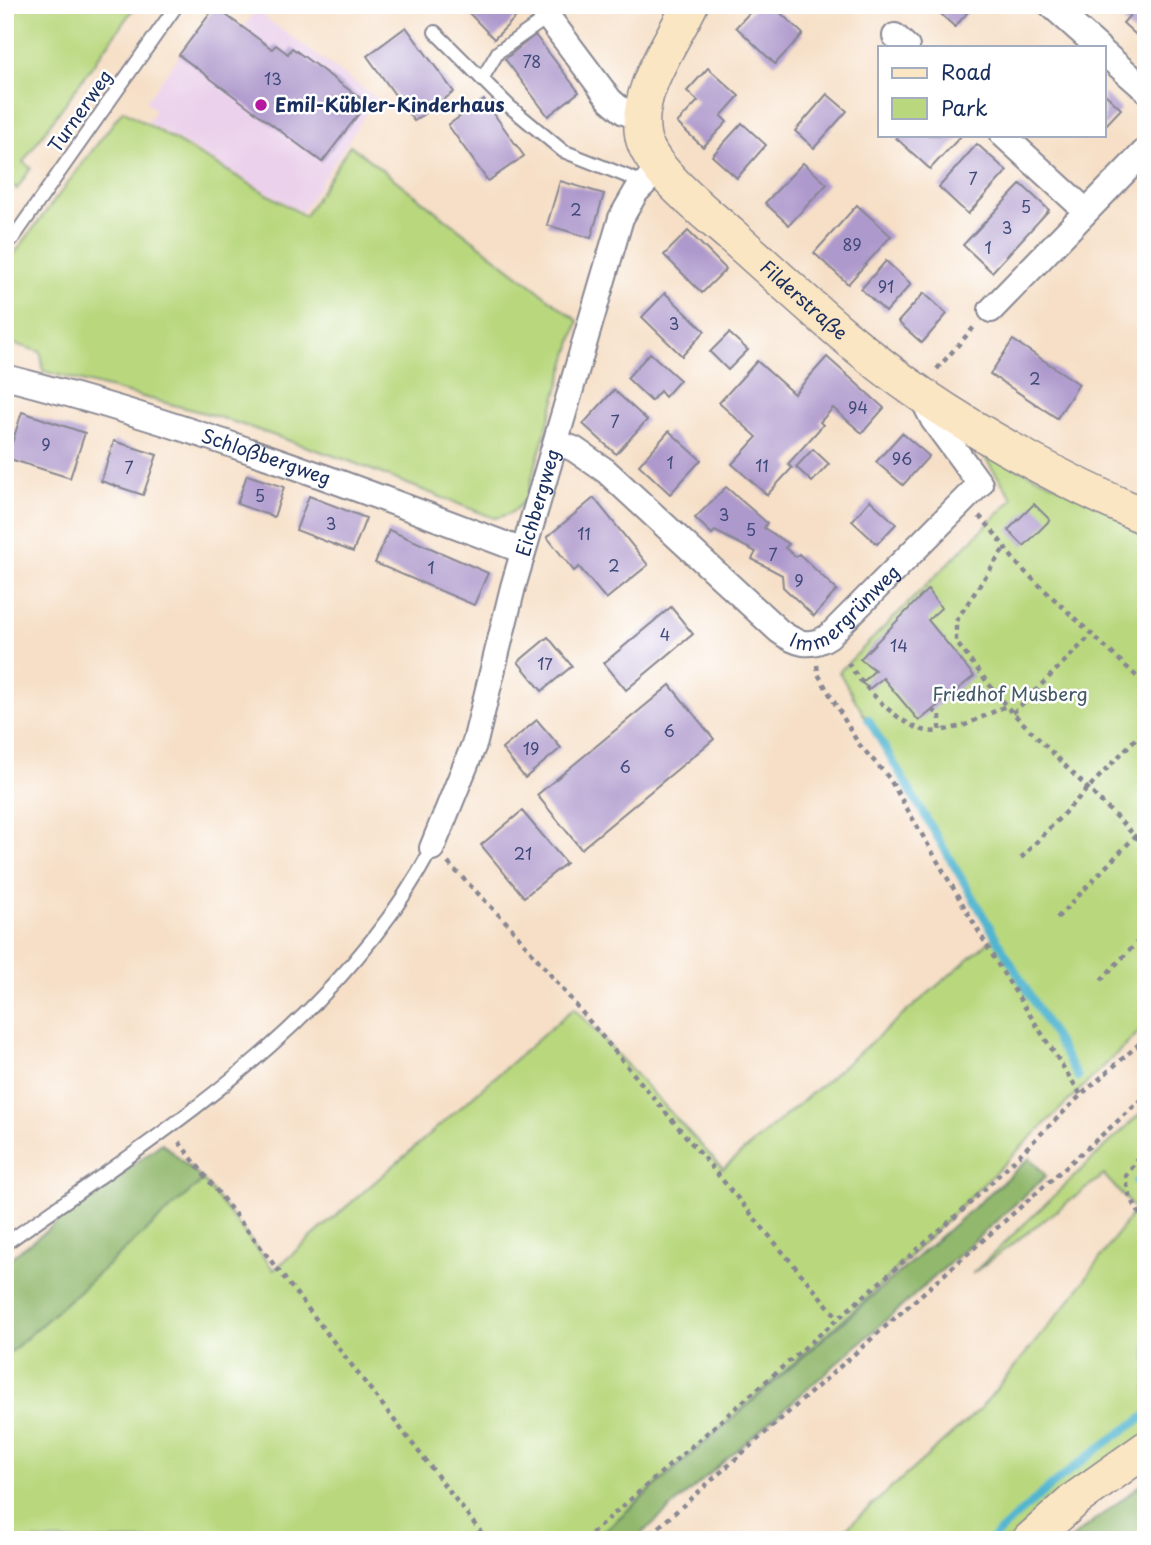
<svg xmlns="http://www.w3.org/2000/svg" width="1151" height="1545" font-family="'Playpen Sans',sans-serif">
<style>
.built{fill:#ebd1eb}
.green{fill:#b9d87e;stroke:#6a846e;stroke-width:2}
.forest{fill:#92b86d;stroke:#567466;stroke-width:2}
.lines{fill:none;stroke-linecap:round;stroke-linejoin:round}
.stream{stroke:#51b5d0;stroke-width:8}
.building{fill:#ae99cc}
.lane-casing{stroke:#888792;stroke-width:16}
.street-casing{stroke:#888792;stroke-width:28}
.secondary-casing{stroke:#888792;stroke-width:38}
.path{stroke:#888792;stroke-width:4.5;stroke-dasharray:5 5;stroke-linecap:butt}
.lane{stroke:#fff;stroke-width:12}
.street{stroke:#fff;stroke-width:24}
.secondary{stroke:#fbe6c4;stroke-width:35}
.poi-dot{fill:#b5179e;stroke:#fff;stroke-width:2.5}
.labels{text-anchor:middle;stroke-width:5;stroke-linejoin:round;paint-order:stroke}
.number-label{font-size:16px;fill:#404a7a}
.poi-label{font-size:19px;font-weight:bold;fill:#1b2f5e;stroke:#fff;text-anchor:start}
.street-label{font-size:19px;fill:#1b2f5e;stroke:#fff}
.park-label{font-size:19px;fill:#425966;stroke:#fff}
</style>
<rect width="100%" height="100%" fill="#fff"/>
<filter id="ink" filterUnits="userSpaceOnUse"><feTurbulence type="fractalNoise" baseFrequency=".0143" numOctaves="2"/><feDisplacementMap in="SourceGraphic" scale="14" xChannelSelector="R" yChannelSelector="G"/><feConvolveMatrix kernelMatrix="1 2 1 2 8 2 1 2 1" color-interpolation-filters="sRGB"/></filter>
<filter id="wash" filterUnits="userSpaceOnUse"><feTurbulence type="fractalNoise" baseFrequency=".00686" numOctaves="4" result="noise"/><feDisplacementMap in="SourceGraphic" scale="28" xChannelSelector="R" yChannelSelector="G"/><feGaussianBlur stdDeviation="1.57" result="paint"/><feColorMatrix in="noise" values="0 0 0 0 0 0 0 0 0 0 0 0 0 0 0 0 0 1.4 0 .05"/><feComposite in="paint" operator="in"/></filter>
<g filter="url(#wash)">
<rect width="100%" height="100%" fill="#f6dfc6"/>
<polygon class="built" points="215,7 243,28 256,11 376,98 302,212 148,122 155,110 146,101"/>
<g class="green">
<polygon points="5,5 136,5 23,162 31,168 17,189 5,180"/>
<path d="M123,110L305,216L350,145L578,321L526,498C517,510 509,516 494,518L349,461L216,416L43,371L41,352L5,341V266Z"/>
<polygon points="981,452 1146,525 1146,1025 867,1298 594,1540 5,1540 5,1357 203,1180 274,1270 574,1008 723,1169 993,938 839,672 1013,499"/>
<polygon points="1146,1108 1146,1436 1069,1488 1013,1540 833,1540 980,1409 1074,1295 1135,1209 1104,1175 972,1274"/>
</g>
<g class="forest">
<polygon points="162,1143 203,1180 5,1357 5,1262"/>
<polygon points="1030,1158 1046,1176 900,1308 634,1540 594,1540"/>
<polygon points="1146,1481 1146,1540 1069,1540"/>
</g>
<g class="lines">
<g class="stream">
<polyline points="868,719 1078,1077"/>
<polyline points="1137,1182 1146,1194"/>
<path d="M991,1540C1040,1493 1089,1452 1146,1416"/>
</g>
</g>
<g id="blocks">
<g class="building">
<polygon points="477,5 515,5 521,12 494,39 469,13"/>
<polygon points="757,5 772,5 803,34 775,64 736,27"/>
<polygon points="931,5 974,5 955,27"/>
<polygon points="1139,5 1146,5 1146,44 1123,23"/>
<polygon points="215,7 272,49 276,45 288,54 292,48 367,103 322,162 179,55"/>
<polygon points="406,27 454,92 414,121 367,56"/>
<polygon points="535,35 579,92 548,116 505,59"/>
<polygon points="708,68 739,96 721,116 727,122 703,147 677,123 698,101 687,91"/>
<polygon points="1104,93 1121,109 1104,127"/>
<polygon points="827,94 847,111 814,148 795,131"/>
<polygon points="484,100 524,156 488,181 448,125"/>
<polygon points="742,123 766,145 737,178 712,156"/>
<polygon points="899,135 962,135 930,169 896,138"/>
<polygon points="977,144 1007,171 968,214 939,187"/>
<polygon points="803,163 827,184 789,225 765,203"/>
<polygon points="560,181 604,194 591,238 547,225"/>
<polygon points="1021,184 1049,210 992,272 963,245"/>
<polygon points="857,205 891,236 848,284 814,253"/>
<polygon points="688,231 726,269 702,293 664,255"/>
<polygon points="886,261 911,284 886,312 861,289"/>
<polygon points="665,293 705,331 682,356 642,317"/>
<polygon points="924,293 947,314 922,343 898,322"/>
<polygon points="729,333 748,350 728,370 710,352"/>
<polygon points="1013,340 1079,384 1057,418 990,374"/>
<polygon points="650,353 680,380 665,397 660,391 651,401 627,378"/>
<polygon points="827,357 884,408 862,433 833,408 820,422 823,425 788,464 792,468 767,495 732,464 757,437 719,403 757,361 794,394"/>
<polygon points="614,390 647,420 616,454 583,424"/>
<polygon points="22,412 85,433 70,478 7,458"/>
<polygon points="669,431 701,460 670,494 639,465"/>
<polygon points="902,433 929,456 903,485 876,462"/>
<polygon points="114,441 157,455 143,495 101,481"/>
<polygon points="813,449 829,464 812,482 796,467"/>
<polygon points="247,475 284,487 274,517 237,504"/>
<polygon points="726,487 767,523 764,528 789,544 785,548 796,557 799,554 837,590 814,616 783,587 782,575 752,559 756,552 715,531 712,534 695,518"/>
<polygon points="309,496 366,518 353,552 296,530"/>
<polygon points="594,498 648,565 606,599 579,567 574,571 547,537"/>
<polygon points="870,500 896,524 877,544 852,521"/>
<polygon points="1034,504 1050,520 1024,546 1008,530"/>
<polygon points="389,530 488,573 474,605 375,563"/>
<polygon points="928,589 941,608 928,620 974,676 919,721 883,678 869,689 862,683 875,670 860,659"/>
<polygon points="671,607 693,634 626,690 604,663"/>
<polygon points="548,637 572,666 542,691 518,662"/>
<polygon points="670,685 714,739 581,849 537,795"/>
<polygon points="537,720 561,748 525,778 502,749"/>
<polygon points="522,811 566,863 524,897 481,845"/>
</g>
</g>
</g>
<g filter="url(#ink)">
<use href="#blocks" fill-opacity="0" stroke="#888792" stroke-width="2"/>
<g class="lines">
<defs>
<g id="lane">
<polyline points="435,32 509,106 563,151 644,183"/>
<polyline points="482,79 498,52 548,17"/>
<polyline points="13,238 177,5"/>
<path d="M5,1244C162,1132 340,1023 432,848"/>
</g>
<g id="street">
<polyline points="539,5 610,100 624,112 641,118"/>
<polyline points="1051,5 1098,47"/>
<polyline points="895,36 907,47"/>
<polyline points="1104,53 1146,90"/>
<polyline points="1003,135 1086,211"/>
<polyline points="991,310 1146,150"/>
<path id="s1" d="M5,377C182,422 352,486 523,551"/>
<path id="s2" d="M556,442L574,449L606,471L779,631C795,643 810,649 829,636L980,484L933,420L922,398"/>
<path id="s3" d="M432,848L475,742L513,587L621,218L636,192L661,167"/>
</g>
<g id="secondary">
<path id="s4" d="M690,5C671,45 634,92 643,137C650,170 706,213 731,235C793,290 854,349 922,395C993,443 1068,483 1146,517"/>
<polyline points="1030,1540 1077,1498 1146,1449"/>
</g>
</defs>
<use href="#lane" class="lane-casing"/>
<use href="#street" class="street-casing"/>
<use href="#secondary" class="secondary-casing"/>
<g class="path">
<polyline points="937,369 975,326"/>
<path d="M979,516C997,533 1006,552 1022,569L1146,685"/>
<polyline points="1003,550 956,621 956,642 1006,706"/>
<path d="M848,663C863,687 908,738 940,731"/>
<polyline points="817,665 818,674 858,743 889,778 1000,968 1081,1095"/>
<polyline points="932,710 940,714 940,731 963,726 1006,706 1146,847"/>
<polyline points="1013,713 1091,635"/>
<polyline points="1021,858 1146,728"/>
<polyline points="448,863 508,924 838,1318"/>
<polyline points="1057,918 1146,825"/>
<polyline points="1101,980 1146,933"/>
<polyline points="179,1142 487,1540"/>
<polyline points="1140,1215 1128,1192 1126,1176 1146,1148"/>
<polyline points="584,1540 965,1208 1081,1095 1146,1038"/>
<polyline points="644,1540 1146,1096"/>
</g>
<use href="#lane" class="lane"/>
<use href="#street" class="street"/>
<use href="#secondary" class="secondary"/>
</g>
</g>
<circle class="poi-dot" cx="261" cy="105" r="7"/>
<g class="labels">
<g class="number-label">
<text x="532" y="68">78</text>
<text x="273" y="85">13</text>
<text x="973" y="185">7</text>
<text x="1026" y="213">5</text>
<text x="576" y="216">2</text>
<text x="1007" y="234">3</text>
<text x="852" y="251">89</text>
<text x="988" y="254">1</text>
<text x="886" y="293">91</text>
<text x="674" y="330">3</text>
<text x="1035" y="385">2</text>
<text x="858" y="414">94</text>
<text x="615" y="428">7</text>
<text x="46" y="451">9</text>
<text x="902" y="465">96</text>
<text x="670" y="469">1</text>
<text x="762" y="472">11</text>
<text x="129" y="474">7</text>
<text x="260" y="502">5</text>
<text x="724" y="521">3</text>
<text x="331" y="530">3</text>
<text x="751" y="536">5</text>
<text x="584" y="540">11</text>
<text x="773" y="561">7</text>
<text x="614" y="572">2</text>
<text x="431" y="574">1</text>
<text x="799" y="587">9</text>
<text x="665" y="641">4</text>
<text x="899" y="652">14</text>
<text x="545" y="670">17</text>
<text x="669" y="737">6</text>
<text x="531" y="755">19</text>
<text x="625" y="773">6</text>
<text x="523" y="860">21</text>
</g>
<g class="poi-label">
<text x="275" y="112">Emil-Kübler-Kinderhaus</text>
</g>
<g class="street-label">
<text transform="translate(80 111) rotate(-55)" y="7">Turnerweg</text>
<text dy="7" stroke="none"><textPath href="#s4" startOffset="374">Filderstraße</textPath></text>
<text dy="7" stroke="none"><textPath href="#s1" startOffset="273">Schloßbergweg</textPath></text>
<text dy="7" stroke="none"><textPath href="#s3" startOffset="362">Eichbergweg</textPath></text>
<text dy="7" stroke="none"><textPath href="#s2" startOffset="376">Immergrünweg</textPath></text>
</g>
<g class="park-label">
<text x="1010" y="701">Friedhof Musberg</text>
</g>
</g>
<rect width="1151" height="1545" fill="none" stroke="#fff" stroke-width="28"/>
<rect x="878" y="46" width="228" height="91" fill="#ffffff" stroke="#a4acbf" stroke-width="2"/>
<rect x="892" y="68" width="35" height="10" fill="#fbe6c4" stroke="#a4acbf" stroke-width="2"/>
<text x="941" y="80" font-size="21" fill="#1b2f5e">Road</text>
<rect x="892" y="98" width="35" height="21" fill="#b9d87e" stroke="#a4acbf" stroke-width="2"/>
<text x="941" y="116" font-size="21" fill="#1b2f5e">Park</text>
</svg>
